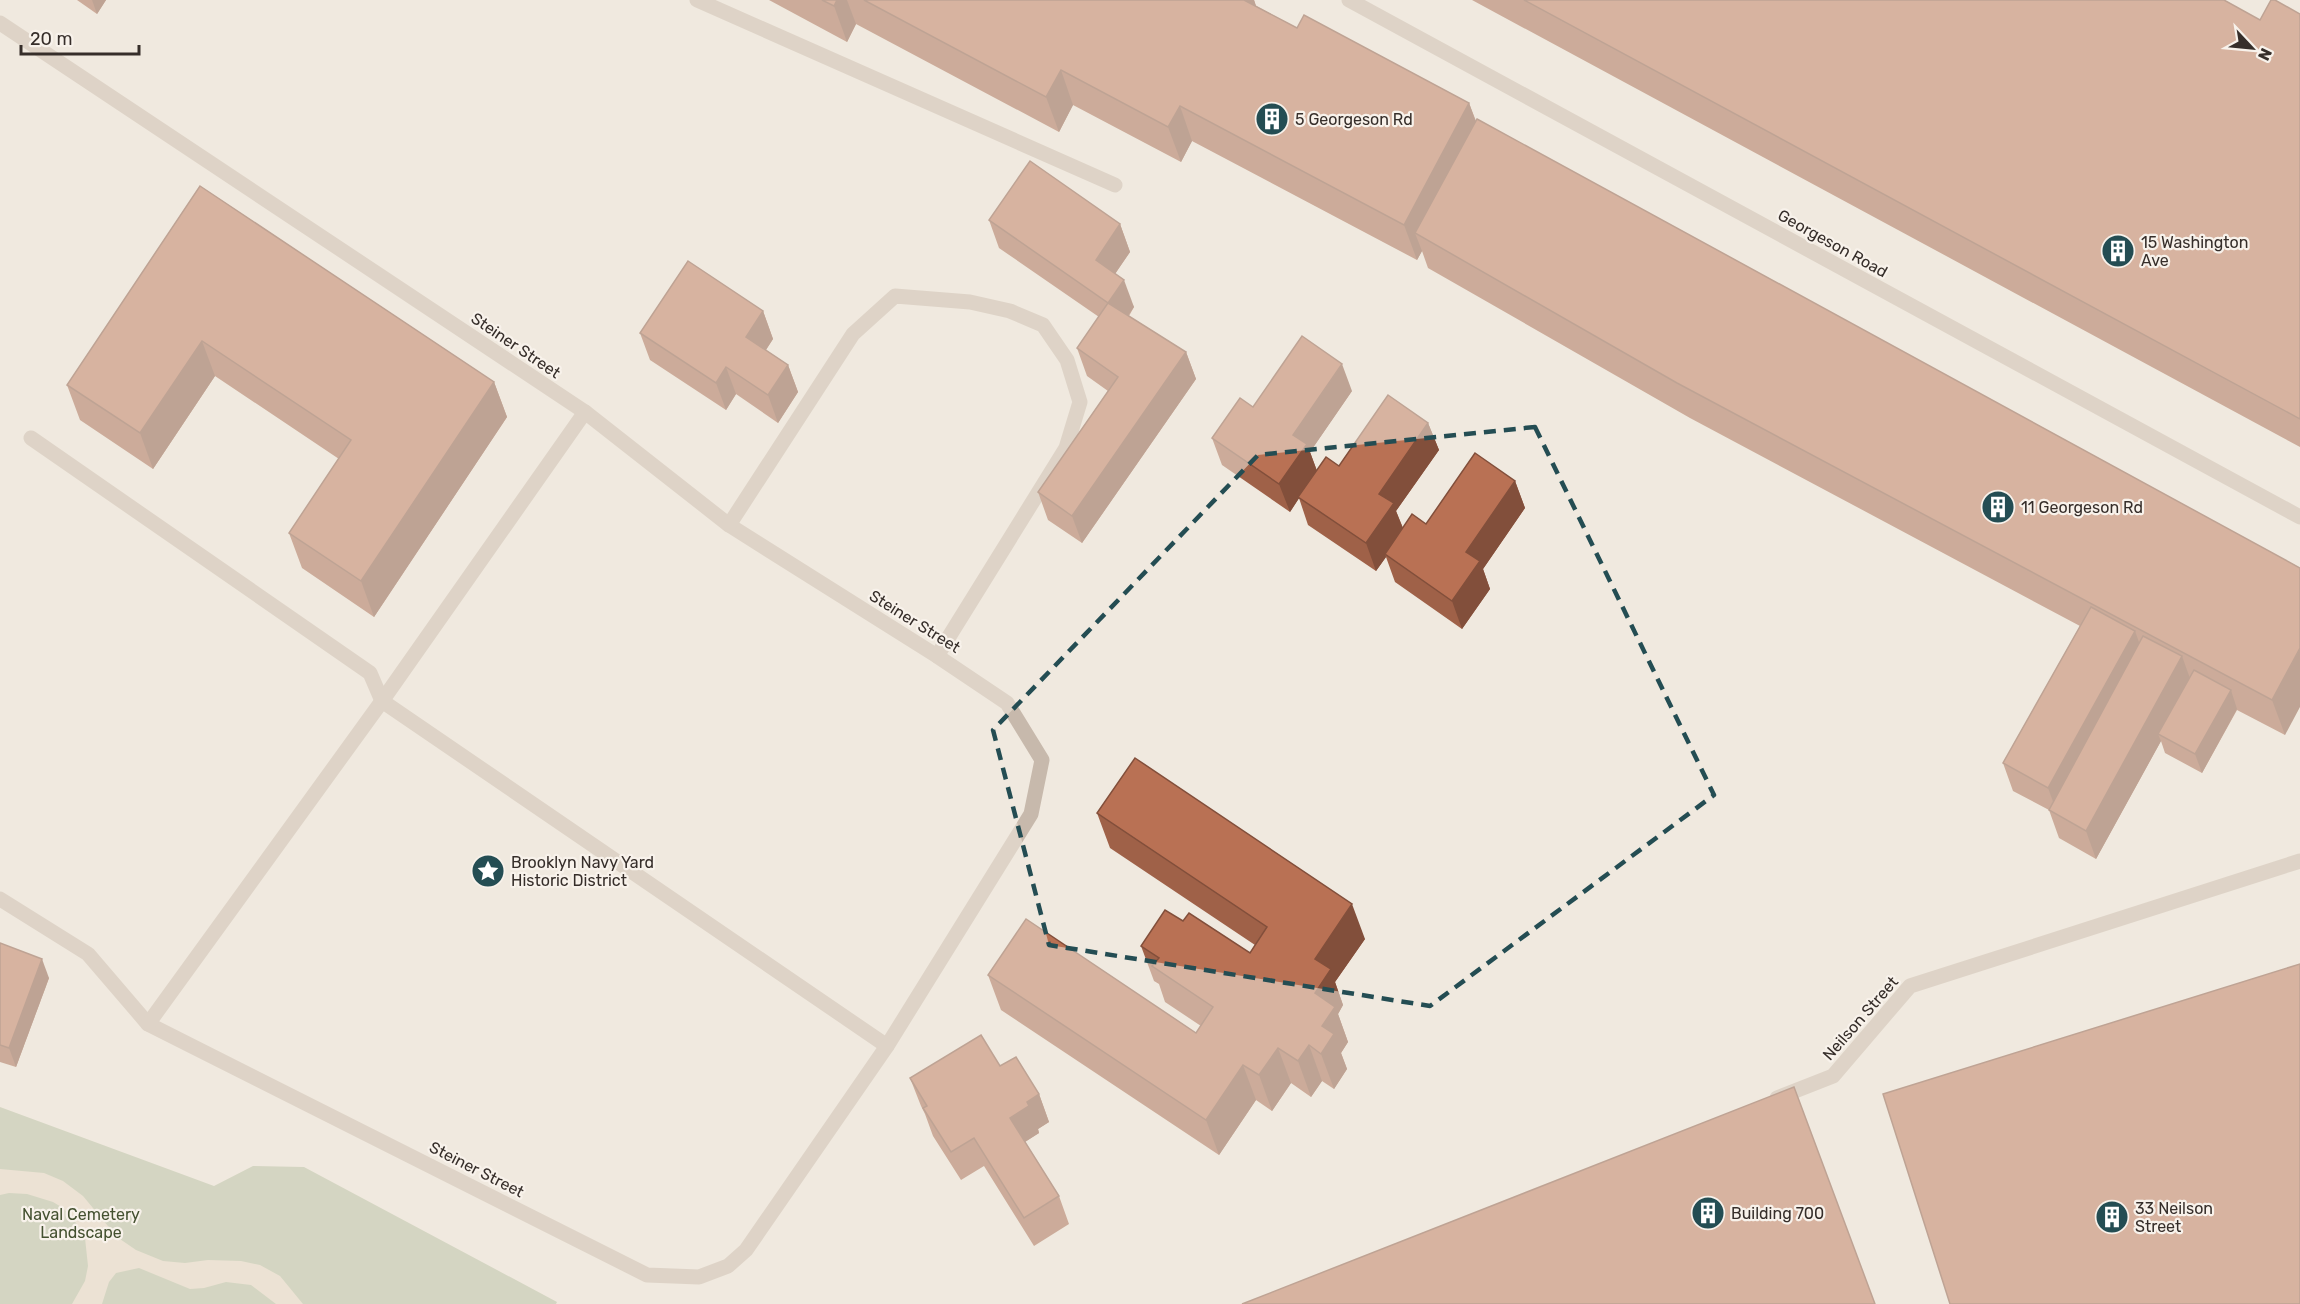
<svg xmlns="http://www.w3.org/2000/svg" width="2300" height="1304" font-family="Rubik,sans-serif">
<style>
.green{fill:#b2bda0}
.plaza{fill:#e6dac7}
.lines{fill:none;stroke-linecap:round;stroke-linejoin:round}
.minor{stroke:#c7b9ac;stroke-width:15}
.wall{fill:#9f6148}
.shaded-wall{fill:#824f3b}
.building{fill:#b97154;stroke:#824f3b;stroke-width:1.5}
.marked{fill:none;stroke:#244d53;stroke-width:4.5;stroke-dasharray:12 8;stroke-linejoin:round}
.labels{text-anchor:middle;stroke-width:4.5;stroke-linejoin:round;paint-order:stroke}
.poi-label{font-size:16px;fill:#362e2a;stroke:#f8f2eb;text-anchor:start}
.street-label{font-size:16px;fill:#362e2a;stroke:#f8f2eb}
.park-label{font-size:16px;fill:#445130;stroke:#f8f2eb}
</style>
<rect width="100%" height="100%" fill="#f0e9df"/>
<polygon class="green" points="0,1107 214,1186 253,1166 304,1167 557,1302 556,1304 0,1304"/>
<polygon class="plaza" points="0,1169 44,1173 63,1181 83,1196 117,1237 136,1250 163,1261 185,1263 208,1260 241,1261 260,1265 280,1276 303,1304 276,1304 251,1285 226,1282 204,1288 190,1289 139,1268 116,1273 109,1282 102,1304 72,1304 85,1281 88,1266 85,1238 76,1223 63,1208 53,1202 27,1194 9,1193 0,1195"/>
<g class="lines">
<g class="minor">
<polyline points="697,0 1115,185"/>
<polyline points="1349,0 2300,517"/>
<polyline points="0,23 585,412 729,525 937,656 1007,703 1042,760 1031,814 887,1046 382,701 370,673 31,438"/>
<polyline points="729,525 853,334 895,296 970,302 1010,311 1043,325 1067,360 1080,402 1066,448 937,656"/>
<polyline points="0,899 88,954 148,1024 647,1275 699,1277 728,1266 746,1250 887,1046"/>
<polyline points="148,1024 382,701 585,412"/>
<polyline points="1777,1098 1833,1076 1910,986 2300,861"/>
</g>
</g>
<g class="wall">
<polygon points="77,0 106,0 97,14"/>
<polygon points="769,0 1254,0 1256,6 1297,28 1469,103 1476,121 2300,568 2285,735 2237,710 2202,773 2165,753 2161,741 2096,859 2059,838 2049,810 2013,791 2003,763 2080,626 1690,418 1428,268 1422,251 1417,260 1192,141 1181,162 1073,105 1059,132 856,24 847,42"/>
<polygon points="1472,0 2224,0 2260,20 2300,14 2300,447"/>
<polygon points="200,186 494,382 507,417 374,617 302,568 289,533 339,459 215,376 153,469 80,420 67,385"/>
<polygon points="989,220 1120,224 1130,252 1115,274 1134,307 1129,316 1186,352 1196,379 1082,543 1048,520 1038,492 1108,391 1087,376 1077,348 1099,317 999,248"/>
<polygon points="763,311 773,339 766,350 788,365 798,392 778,423 736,394 726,410 650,360 640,333"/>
<polygon points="1352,391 1310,452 1317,471 1339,466 1428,423 1439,450 1396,511 1403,528 1426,524 1515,481 1525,508 1483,569 1490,589 1462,629 1395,582 1386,557 1376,571 1308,525 1299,498 1290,512 1222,465 1212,438 1253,407"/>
<polygon points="1097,813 1365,939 1335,982 1343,1005 1338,1014 1348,1042 1341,1053 1347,1069 1334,1089 1322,1081 1311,1097 1291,1083 1272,1111 1256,1100 1219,1155 1001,1010 988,975 1196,1033 1201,1026 1165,1002 1159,984 1154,981 1141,946 1183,921 1250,953 1255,945 1110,848"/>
<polygon points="0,943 49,978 16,1067 0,1062"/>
<polygon points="1000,1066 1039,1094 1049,1122 1038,1129 1039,1133 1025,1142 1059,1196 1069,1224 1034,1246 984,1166 961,1180 933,1136 925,1114 921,1106 910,1078"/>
</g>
<g class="shaded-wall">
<polygon points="92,0 106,0 97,14"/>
<polygon points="837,0 847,0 856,24 847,42 834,6"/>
<polygon points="1241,0 1254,0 1260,18"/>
<polygon points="1061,70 1073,105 1059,132 1046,97"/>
<polygon points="1469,103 1482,139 1415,233 1422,251 1417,260 1404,225"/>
<polygon points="1180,106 1192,141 1181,162 1168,127"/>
<polygon points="1120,224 1130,252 1106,287 1096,260"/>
<polygon points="1124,280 1134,307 1118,330 1108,303"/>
<polygon points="763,311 773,339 756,365 746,337"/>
<polygon points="202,341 215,376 153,469 140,433"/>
<polygon points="1186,352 1196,379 1082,543 1072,516"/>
<polygon points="1342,364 1352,391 1310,452 1317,471 1290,512 1279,484 1293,435"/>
<polygon points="788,365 798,392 778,423 768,395"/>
<polygon points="726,367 736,394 726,410 716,383"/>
<polygon points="494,382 507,417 374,617 361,581"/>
<polygon points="1428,423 1439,450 1396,511 1404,531 1385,554 1386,557 1376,571 1366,543 1379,494"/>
<polygon points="1515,481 1525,508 1483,569 1490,589 1462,629 1452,601 1466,552"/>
<polygon points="2135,631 2145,659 2058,815 2048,788"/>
<polygon points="2300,648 2300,707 2285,735 2272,700"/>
<polygon points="2182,656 2192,684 2158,734 2161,741 2096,859 2086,831"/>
<polygon points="2231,690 2237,709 2202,773 2195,754"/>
<polygon points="1352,904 1365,939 1335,982 1343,1005 1338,1014 1348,1042 1341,1053 1347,1069 1334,1089 1321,1054 1315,993 1315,959"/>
<polygon points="42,959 49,978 16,1067 9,1048"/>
<polygon points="1309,1045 1322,1081 1311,1097 1298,1061"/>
<polygon points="1278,1048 1291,1083 1272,1111 1259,1075"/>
<polygon points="1243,1065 1256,1100 1219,1155 1206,1120"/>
<polygon points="1039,1094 1049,1122 1038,1129 1039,1133 1020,1145 1010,1118 1027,1102"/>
</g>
<g class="building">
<polygon points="822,0 837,0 834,6"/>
<polygon points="864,0 1244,0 1297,28 1304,15 1469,103 1404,225 1180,106 1168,127 1061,70 1046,97"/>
<polygon points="1524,0 2224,0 2260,20 2271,0 2275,0 2300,14 2300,419"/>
<polygon points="1477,119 2300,568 2300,648 2272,700 1677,383 1415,233"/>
<polygon points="1030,161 1120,224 1096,260 1124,280 1108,303 1186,352 1072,516 1038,492 1118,377 1077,348 1108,303 989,220"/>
<polygon points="200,186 494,382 361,581 289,533 351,440 202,341 140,433 67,385"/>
<polygon points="688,261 763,311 746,337 788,365 768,395 726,367 716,383 640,333"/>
<polygon points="1302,336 1342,364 1293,435 1307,444 1279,484 1212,438 1240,398 1253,407"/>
<polygon points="1388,395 1428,423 1379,494 1394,503 1366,543 1298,497 1326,457 1339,466"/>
<polygon points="1475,453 1515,481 1466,552 1480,561 1452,601 1385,554 1412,514 1426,524"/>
<polygon points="2091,607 2135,631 2048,788 2003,763"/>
<polygon points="2143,636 2182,656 2086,831 2049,810"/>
<polygon points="2194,670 2231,690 2195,754 2158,734"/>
<polygon points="1135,758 1352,904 1315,959 1331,969 1315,993 1335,1007 1322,1026 1334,1034 1321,1054 1309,1045 1298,1061 1278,1048 1259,1075 1243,1065 1206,1120 988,975 1026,919 1196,1033 1213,1007 1152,966 1159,958 1141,946 1165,910 1183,921 1189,913 1250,953 1267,927 1097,813"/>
<polygon points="0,943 42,959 9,1048 0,1045"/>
<polygon points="2300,964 2300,1304 1950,1304 1883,1094"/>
<polygon points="981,1035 1000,1066 1016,1057 1039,1094 1027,1102 1029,1106 1010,1118 1059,1196 1024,1218 974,1138 951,1152 923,1108 927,1106 910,1078"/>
<polygon points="1794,1087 1875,1304 1242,1304"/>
</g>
<path d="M0 0H2300V1304H0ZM1535,427L1714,795L1430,1006L1049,945L993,730L1258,455Z" fill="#f0e9df" fill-opacity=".55" fill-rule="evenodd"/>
<path class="marked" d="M1535,427L1714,795L1430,1006L1049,945L993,730L1258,455Z"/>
<defs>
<symbol id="building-disc" viewBox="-11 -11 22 22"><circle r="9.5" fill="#244d53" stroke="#f8f2eb"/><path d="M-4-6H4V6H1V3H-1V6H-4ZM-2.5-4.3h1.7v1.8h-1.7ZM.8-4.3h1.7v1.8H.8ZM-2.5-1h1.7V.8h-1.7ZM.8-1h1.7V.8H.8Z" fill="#fff"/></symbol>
<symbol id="sight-disc" viewBox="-11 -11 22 22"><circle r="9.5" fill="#244d53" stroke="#f8f2eb"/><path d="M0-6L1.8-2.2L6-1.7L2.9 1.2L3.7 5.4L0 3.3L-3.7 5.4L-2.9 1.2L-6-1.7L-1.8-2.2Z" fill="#fff"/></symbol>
</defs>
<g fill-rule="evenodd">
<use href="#building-disc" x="1253" y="100" width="38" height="38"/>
<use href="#building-disc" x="2099" y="232" width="38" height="38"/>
<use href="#building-disc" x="1979" y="488" width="38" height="38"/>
<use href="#sight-disc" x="469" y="852" width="38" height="38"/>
<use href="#building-disc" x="1689" y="1194" width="38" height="38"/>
<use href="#building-disc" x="2093" y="1198" width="38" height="38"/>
</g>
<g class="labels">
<g class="poi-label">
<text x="1295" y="125">5 Georgeson Rd</text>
<text x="2141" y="248">15 Washington<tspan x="2141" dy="18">Ave</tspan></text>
<text x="2021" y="513">11 Georgeson Rd</text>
<text x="511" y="868">Brooklyn Navy Yard<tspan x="511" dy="18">Historic District</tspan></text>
<text x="2135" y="1214">33 Neilson<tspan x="2135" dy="18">Street</tspan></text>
<text x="1731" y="1219">Building 700</text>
</g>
<g class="street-label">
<text transform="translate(1833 243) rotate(29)" y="6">Georgeson Road</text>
<text transform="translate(516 345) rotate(34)" y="6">Steiner Street</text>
<text transform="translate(915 621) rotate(32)" y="6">Steiner Street</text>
<text transform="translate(1860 1018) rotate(-49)" y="6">Neilson Street</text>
<text transform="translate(477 1169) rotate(27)" y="6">Steiner Street</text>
</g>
<g class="park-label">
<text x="81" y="1220">Naval Cemetery<tspan x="81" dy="18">Landscape</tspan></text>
</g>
</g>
<g transform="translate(2252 48) rotate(116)" stroke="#f8f2eb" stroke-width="4.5" paint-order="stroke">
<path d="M0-4.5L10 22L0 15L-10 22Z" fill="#362e2a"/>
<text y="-9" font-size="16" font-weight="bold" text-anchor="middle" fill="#362e2a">N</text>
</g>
<path d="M21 45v9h118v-9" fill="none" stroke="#362e2a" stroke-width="3"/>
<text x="30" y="45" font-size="18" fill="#362e2a" stroke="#f8f2eb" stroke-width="4.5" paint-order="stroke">20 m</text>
</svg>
